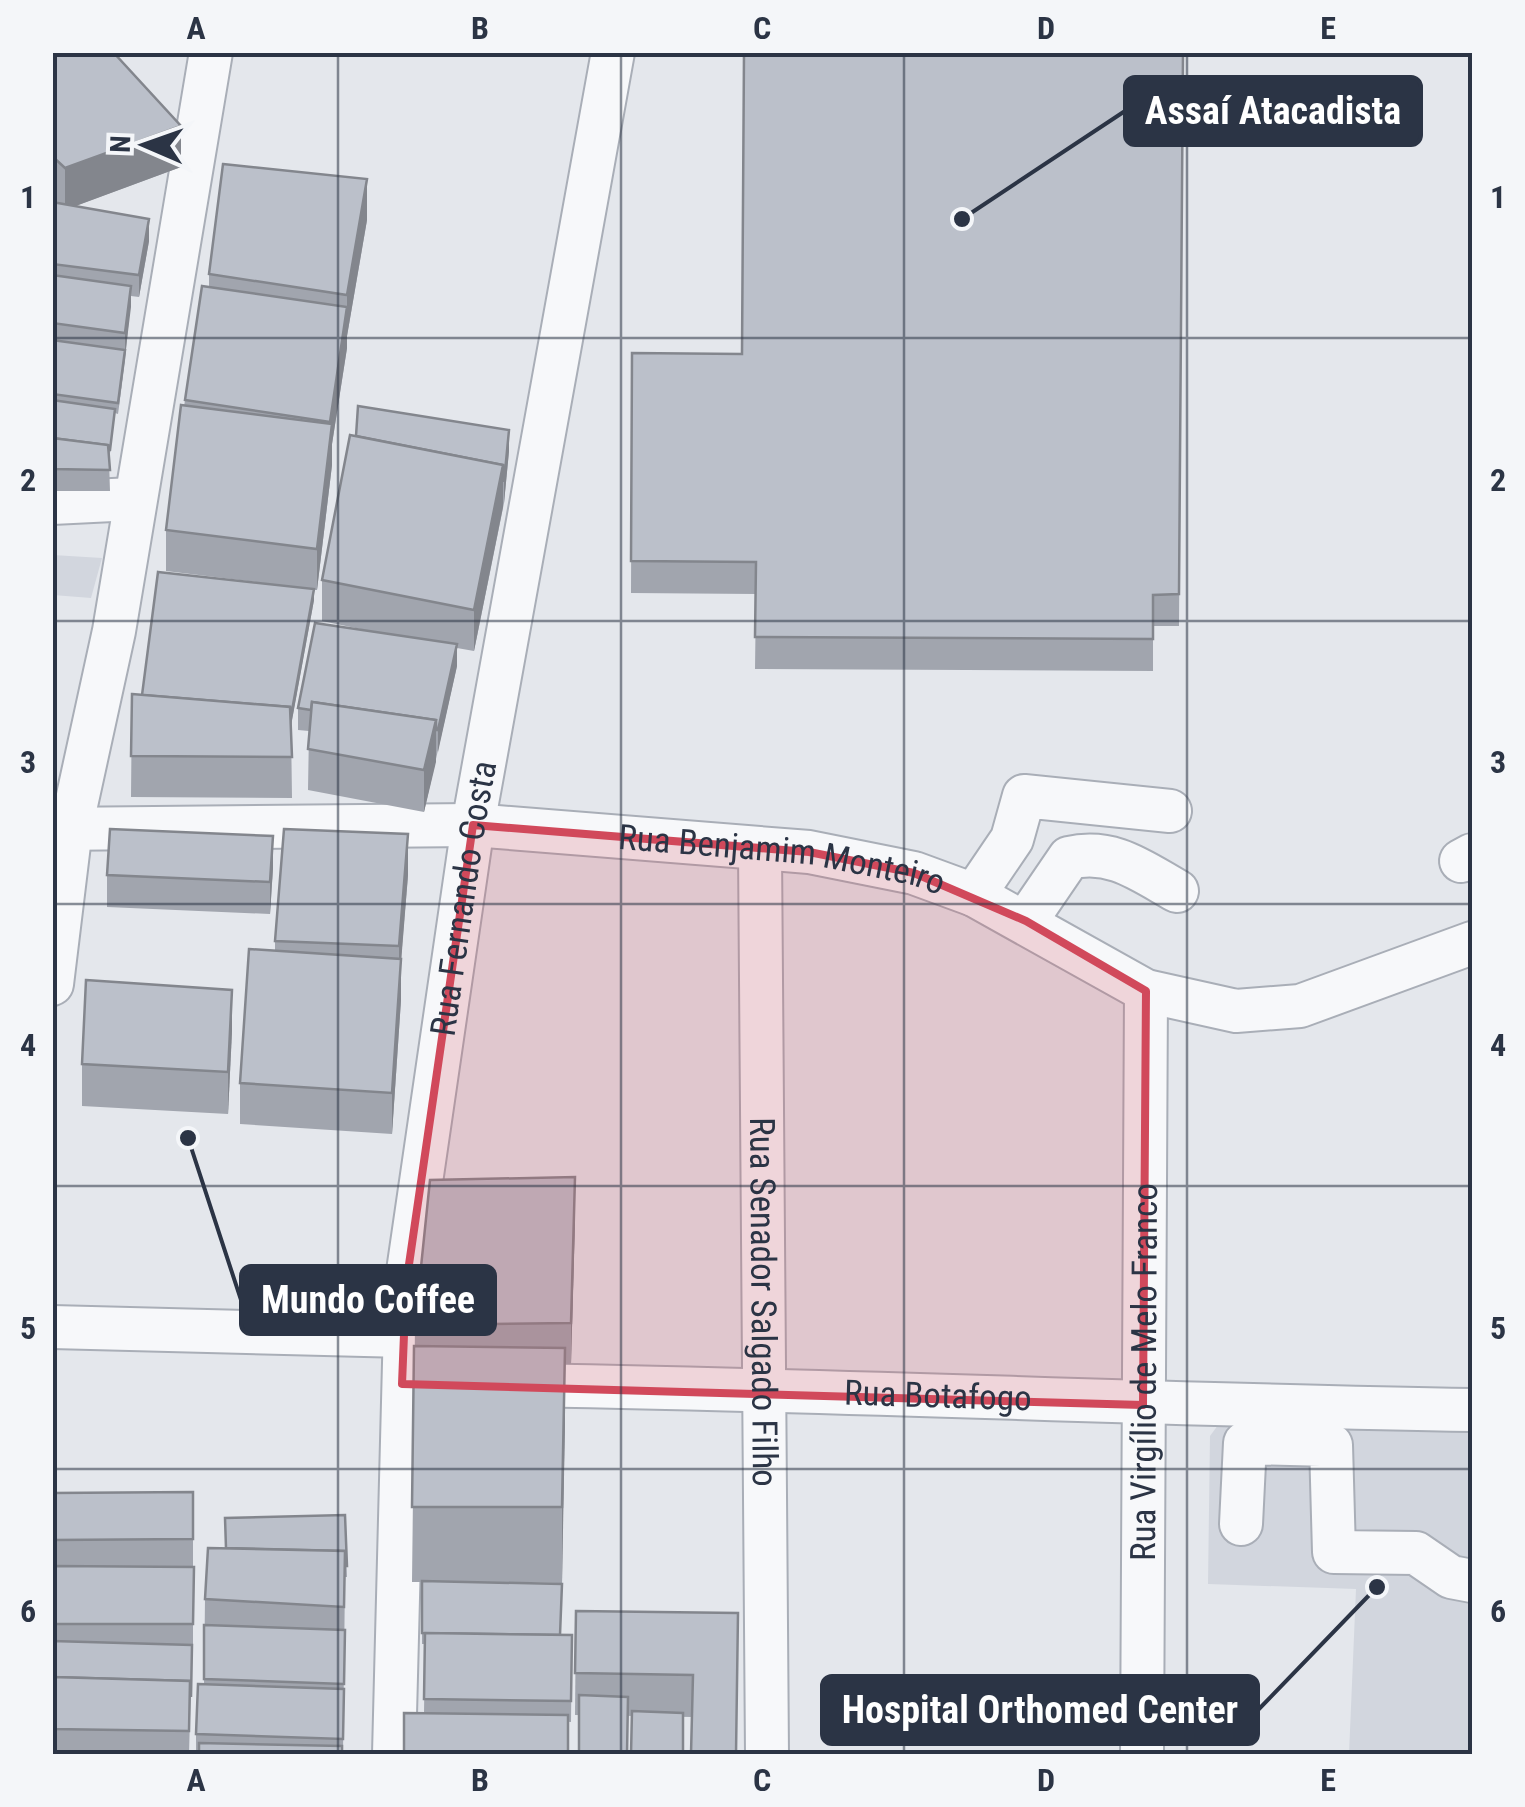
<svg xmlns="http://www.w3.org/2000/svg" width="1525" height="1807" font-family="'Roboto Condensed',sans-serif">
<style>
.built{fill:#d2d6de}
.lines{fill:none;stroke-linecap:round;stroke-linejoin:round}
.minor-casing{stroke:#a9aeb7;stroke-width:46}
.minor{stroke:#f7f8fa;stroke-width:42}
.wall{fill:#a1a5ae}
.shaded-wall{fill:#83868d}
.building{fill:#bbc0ca;stroke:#83868d;stroke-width:2.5}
.marked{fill:#d1495b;fill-opacity:0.2;stroke:#d1495b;stroke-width:8;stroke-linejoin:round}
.grid{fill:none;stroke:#2b3445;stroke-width:2.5;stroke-opacity:0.55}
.labels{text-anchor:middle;stroke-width:9;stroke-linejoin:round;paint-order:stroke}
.street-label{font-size:35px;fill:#2b3445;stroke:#f4f6f9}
.leader{fill:none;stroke:#2b3445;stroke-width:4}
.callout-dot{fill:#2b3445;stroke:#f4f6f9;stroke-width:4}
.callout{fill:#2b3445;stroke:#2b3445;stroke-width:4}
.callout-label{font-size:38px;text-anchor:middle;font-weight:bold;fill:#fff}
.neatline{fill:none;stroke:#2b3445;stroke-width:4}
.grid-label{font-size:32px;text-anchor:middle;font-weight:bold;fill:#2b3445}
</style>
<rect width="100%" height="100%" fill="#e4e7ec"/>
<g class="built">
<polygon points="53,555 102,558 91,598 53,595"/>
<polygon points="1221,1421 1472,1430 1472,1754 1349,1754 1356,1589 1208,1584 1210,1436"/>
</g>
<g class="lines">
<defs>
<g id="minor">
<polyline points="52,503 133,499"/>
<path id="s1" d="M52,829L473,825L809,852L914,873L974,895L1146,991L1236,1011L1300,1006L1472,943"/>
<path id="s2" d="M760,850L767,1754"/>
<polyline points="1461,861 1472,855"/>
<polyline points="974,895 1012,839 1024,796 1170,811"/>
<path d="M1026,921L1069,858C1112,848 1140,870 1177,891"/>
<polyline points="52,984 71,828 114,631 211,52"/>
<polyline points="52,1327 405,1336"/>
<path id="s3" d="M508,1385C830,1389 1151,1405 1472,1410"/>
<polyline points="1241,1524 1245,1443 1331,1445 1334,1552 1416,1553 1451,1577 1472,1581"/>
<path id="s4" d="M394,1754L406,1285L473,825L613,52"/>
<path id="s5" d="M1142,1754L1146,991"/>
</g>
</defs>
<use href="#minor" class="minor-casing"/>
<use href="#minor" class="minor"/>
</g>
<g class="wall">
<polygon points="52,52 181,167 75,206 149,241 139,297 131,296 125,361 118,414 115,413 109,461 110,491 52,491 52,202 58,203 52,197"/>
<polygon points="1183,52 1179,626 1153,626 1153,671 755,669 756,594 631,593 632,353 742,354"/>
<polygon points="367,220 347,336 347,348 332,444 332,465 317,590 314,590 314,600 291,726 292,798 131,797 132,694 142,695 280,585 166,571 166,530 185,400 209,287 209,274"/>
<polygon points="509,451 504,503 474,651 457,648 457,666 424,812 308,790 309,731 298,730 298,708 375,632 322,621 322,580"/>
<polygon points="273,868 270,914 107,907 107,875"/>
<polygon points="408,875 401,959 401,1000 392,1134 240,1124 240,1083 275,951 275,941"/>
<polygon points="232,1031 228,1114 82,1106 82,1064"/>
<polygon points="575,1218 571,1364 565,1364 562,1583 490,1582 561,1635 572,1635 571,1722 424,1713 425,1644 422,1644 422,1582 412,1582 415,1325"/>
<polygon points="193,1492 193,1646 192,1646 189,1754 52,1754 52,1493"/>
<polygon points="345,1515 347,1577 345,1577 343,1754 196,1754 196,1734 204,1684 205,1599 226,1548"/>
<polygon points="576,1611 738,1613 692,1717 575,1715"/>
</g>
<g class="shaded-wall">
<polygon points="181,126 181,167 65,210 65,168"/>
<polygon points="367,179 367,220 347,336 347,295"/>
<polygon points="149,219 149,241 139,297 139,275"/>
<polygon points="131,286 131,307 118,414 125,353 125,333"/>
<polygon points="347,307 347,348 332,444 332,465 317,590 317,549 330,447 330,422"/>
<polygon points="509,430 509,451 504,503 504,482"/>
<polygon points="503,465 503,507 474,651 474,610"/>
<polygon points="314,589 314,600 289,736 289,726"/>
<polygon points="457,644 457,666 438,752 438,730"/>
<polygon points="436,720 436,762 424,812 424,770"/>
<polygon points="408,834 408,875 399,988 399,946"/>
<polygon points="273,836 273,868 270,914 270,882"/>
<polygon points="401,959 401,1000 392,1134 392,1093"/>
<polygon points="232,990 232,1031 228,1114 228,1072"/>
<polygon points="575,1177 575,1218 571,1364 571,1323"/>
<polygon points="565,1348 565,1424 562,1583 562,1507"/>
</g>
<g class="building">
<polygon points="52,52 113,52 181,126 65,168 52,156"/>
<polygon points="744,52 1183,52 1179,594 1153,595 1153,639 755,637 756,562 631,561 632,353 742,354"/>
<polygon points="223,164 367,179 347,295 209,274"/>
<polygon points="52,202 149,219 139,275 52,264"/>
<polygon points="52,275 131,286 125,333 52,323"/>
<polygon points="202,286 347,307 330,422 185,400"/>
<polygon points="52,340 125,350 118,403 52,394"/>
<polygon points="52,400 115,409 110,450 108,450 108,445 52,438"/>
<polygon points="181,405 332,424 317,549 166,530"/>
<polygon points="358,406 509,430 504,482 503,465 356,436"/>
<polygon points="350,435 503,465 474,610 322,580"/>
<polygon points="52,438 108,445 110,470 52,469"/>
<polygon points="158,572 314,589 291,716 290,707 142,695"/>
<polygon points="315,623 457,644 438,730 436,730 436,720 312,702 311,710 298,708"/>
<polygon points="132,694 290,707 292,757 131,756"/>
<polygon points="312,702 436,720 424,770 308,749"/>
<polygon points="110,829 273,836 270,882 107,875"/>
<polygon points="284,829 408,834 399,946 275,941"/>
<polygon points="249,949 401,959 392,1093 240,1083"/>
<polygon points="86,980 232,990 228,1072 82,1064"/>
<polygon points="575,1177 571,1323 415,1325 430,1180"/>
<polygon points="414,1346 565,1348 562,1507 412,1507"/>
<polygon points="193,1492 193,1539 52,1540 52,1493"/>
<polygon points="345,1515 347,1566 345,1566 345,1551 226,1548 225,1518"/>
<polygon points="208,1548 345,1551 344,1607 205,1599"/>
<polygon points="52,1566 194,1567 193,1624 52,1624"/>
<polygon points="422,1581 562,1584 560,1635 422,1633"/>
<polygon points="576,1611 738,1613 736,1754 691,1754 693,1675 575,1673"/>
<polygon points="204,1625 345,1630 344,1684 204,1679"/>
<polygon points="425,1633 572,1635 571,1701 424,1699"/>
<polygon points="52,1641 192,1645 191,1697 190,1681 52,1677"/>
<polygon points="52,1677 190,1681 189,1731 52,1729"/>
<polygon points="198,1684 344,1689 343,1739 196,1734"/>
<polygon points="579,1695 628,1697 627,1754 579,1754"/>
<polygon points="632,1711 683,1713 683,1754 631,1754"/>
<polygon points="404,1713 568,1715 568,1754 404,1754"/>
<polygon points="199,1743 342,1746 342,1754 199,1754"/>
</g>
<path class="marked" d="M473,825L809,852L914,873L1026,921L1146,991L1143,1405L402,1384L406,1285Z"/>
<path class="grid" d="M338,52V1754M621,52V1754M904,52V1754M1187,52V1754M52,338H1472M52,621H1472M52,904H1472M52,1186H1472M52,1469H1472"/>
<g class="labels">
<g class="street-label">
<text dy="12" stroke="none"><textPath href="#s1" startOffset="732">Rua Benjamim Monteiro</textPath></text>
<text dy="12" stroke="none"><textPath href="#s4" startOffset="860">Rua Fernando Costa</textPath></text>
<text dy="12" stroke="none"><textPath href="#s2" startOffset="452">Rua Senador Salgado Filho</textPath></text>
<text dy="12" stroke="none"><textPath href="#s5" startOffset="382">Rua Virgílio de Melo Franco</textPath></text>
<text dy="12" stroke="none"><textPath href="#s3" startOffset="430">Rua Botafogo</textPath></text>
</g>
</g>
<path class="leader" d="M962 219L1125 111M188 1138L241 1300M1377 1587L1258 1710"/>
<g class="callout-dot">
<circle cx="962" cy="219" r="10"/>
<circle cx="188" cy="1138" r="10"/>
<circle cx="1377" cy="1587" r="10"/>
</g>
<g class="callout">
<rect x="1125" y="77" width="296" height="68" rx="10"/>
<rect x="241" y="1266" width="254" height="68" rx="10"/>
<rect x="822" y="1676" width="436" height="68" rx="10"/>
</g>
<g class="callout-label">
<text x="1273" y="124">Assaí Atacadista</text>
<text x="368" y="1313">Mundo Coffee</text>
<text x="1040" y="1723">Hospital Orthomed Center</text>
</g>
<rect width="1525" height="1807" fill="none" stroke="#f4f6f9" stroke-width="110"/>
<g transform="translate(145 145) rotate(272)" stroke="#f4f6f9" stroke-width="8" paint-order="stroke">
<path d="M0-8L18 38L0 25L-18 38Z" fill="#2b3445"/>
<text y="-15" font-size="28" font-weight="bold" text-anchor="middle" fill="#2b3445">N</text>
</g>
<rect x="55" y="55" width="1415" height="1697" class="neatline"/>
<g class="grid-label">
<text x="196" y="39">A</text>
<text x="480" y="39">B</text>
<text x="762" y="39">C</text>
<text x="1046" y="39">D</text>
<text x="1328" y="39">E</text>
<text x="28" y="208">1</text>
<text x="1498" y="208">1</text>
<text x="28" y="491">2</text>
<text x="1498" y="491">2</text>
<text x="28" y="773">3</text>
<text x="1498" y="773">3</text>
<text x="28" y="1056">4</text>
<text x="1498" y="1056">4</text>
<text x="28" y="1339">5</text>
<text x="1498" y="1339">5</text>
<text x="28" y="1622">6</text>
<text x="1498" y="1622">6</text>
<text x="196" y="1791">A</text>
<text x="480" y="1791">B</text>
<text x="762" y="1791">C</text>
<text x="1046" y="1791">D</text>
<text x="1328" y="1791">E</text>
</g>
</svg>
